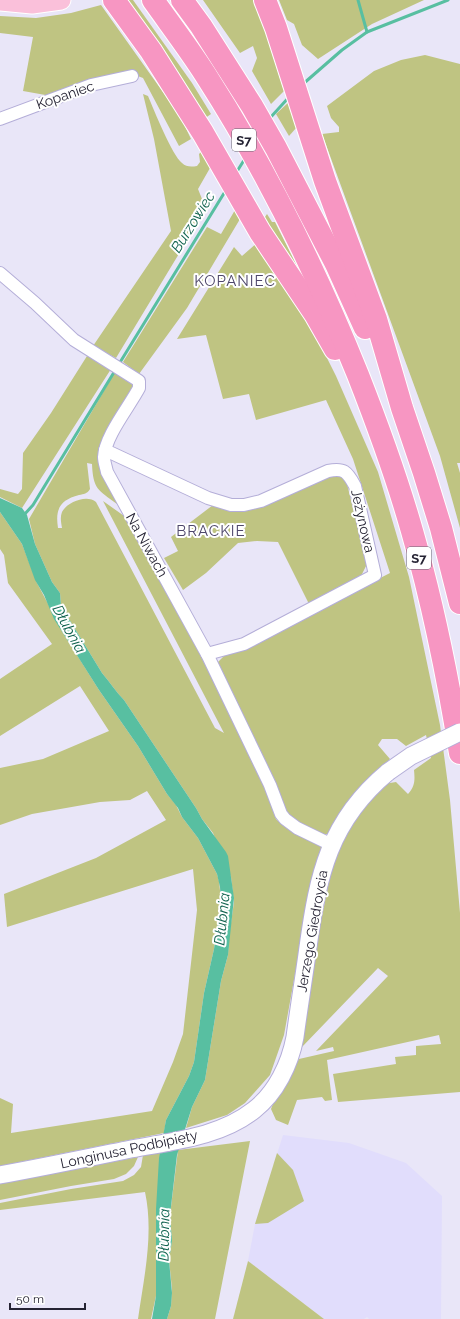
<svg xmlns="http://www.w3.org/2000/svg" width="460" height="1319" font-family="Raleway,sans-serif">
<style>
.built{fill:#e1ddfc}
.green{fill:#bfc482}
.water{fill:#58bfa1}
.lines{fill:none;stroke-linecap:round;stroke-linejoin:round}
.stream{stroke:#58bfa1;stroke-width:3}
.street-casing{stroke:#b4aed8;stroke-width:14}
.secondary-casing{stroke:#b4aed8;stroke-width:19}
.primary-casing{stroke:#fff;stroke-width:21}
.highway-casing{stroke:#fff;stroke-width:24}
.street{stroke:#fff;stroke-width:12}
.secondary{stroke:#fff;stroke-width:17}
.primary{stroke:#fac0da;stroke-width:19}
.highway{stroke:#f796c2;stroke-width:22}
.secondary-bridge-casing{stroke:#b4aed8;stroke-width:19;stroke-linecap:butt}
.secondary-bridge{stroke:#fff;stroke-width:17}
.labels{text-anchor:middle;stroke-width:4;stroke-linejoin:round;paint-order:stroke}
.shield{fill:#fff;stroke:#666570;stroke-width:1}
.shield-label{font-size:13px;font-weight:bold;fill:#252333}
.street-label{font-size:14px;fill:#252333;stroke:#fff}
.water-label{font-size:15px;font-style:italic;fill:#11634f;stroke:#fff}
.neighbourhood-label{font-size:15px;letter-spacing:1px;fill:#4e476b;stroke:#fff}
</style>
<rect width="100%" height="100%" fill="#e9e6f8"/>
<polygon class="built" points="283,1135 349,1143 406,1163 442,1196 441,1319 369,1319 367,1317 364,1319 324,1319 248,1261 255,1224"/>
<g class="green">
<polygon points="122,0 133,0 192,83 211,114 204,119"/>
<polygon points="203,0 253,0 263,24 284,91 271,104 252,71 257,58 253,46 240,53"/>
<polygon points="279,0 424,0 372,24 318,59 302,45 294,24 287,20"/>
<polygon points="101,5 180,116 191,139 179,146 143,78 127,72 51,96 23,91 33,37 0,33 0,16 36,18 71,13"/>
<polygon points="425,55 460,64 460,463 457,463 460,473 460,528 440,456 322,134 339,132 339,127 331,118 327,106 374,71 401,60"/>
<path d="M143,94L148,96C154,110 172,155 182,163C186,167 191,167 197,166L200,162L199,154L201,152L210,168L198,189L206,209L116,358L93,346L171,231L154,139Z"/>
<polygon points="290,101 297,127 289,136 276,114"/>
<polygon points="235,210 240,219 187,308 139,374 123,362 207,227 221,234"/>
<polygon points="267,214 272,222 275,222 300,272 263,220"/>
<path d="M258,242L302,308L336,376L378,472L409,577L440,725L450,800L460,913V1092L338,1102L333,1074L396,1064L395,1057L416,1055V1046L441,1044L439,1035L327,1060L332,1100L325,1101L322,1097L297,1100L288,1125L276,1120L271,1109L275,1099L299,1059L334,1051L333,1047L316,1051L388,976L378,968L302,1047L318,936L331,871L342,840L359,815L384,784L396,782L408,794C415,787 415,780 414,770L431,758L426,735L406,746L397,739H382L378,745L390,759L381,767L347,806L330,832L327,834H323L292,819L285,809L218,662L226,654L261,639L390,573L353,459L326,400L256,420L249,394L223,399L206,335L177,339L234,247L242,256Z"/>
<polygon points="87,356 111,369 22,508 0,497 0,489 18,494 22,489 23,453 51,413"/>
<path d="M115,372L133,383L132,391L102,447L120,504H117C98,490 93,489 92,464L87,463L90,489C87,494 84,494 79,495C60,500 55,509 58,528H62C61,522 60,517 62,512C67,502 87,494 96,502L215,728L224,733L103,501L127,518L206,660L269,795L273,811L276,819L281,824L292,832L320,844L322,850L311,886L284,1035L270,1075L245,1103L227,1115L186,1128L192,1107L205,1080L221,981L228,955L229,937L234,902L231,877L213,833L202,819L196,808L124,700C116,692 110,682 102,673L61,606L60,593L52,582L35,544L29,519Z"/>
<polygon points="326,474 345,476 367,564 361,576 309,604 278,542 257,541 238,543 206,573 183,590 164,558 178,551 171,537 213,505 232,508"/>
<polygon points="0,512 22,544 37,583 65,636 99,690 138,746 167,794 176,805 182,817 198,838 217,874 219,881 221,900 220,909 214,949 204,993 194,1062 189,1076 166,1120 164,1133 0,1166 0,1098 13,1104 11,1133 152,1111 173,1062 183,1034 197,910 193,869 7,927 4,894 96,858 166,820 147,791 130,800 100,802 32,814 0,825 0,768 43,759 109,731 80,686 0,736 0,679 52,644 8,583 4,555 0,549"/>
<polygon points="250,1141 215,1319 167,1319 171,1306 172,1289 169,1260 172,1241 170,1215 178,1150"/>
<path d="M160,1152L156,1296L151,1319H138C144,1277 154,1234 145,1192L0,1210V1203L71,1189L123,1181L134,1175L141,1167L143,1155Z"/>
<polygon points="277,1153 293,1170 304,1201 268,1223 255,1224"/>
<polygon points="138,1157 134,1166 126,1174 114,1179 71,1186 0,1200 0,1183"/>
<polygon points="248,1261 324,1319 233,1319"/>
</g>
<path class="water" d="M0,498L22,508L27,515L35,544L52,582L60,593L61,606L102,673C110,682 116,692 124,700L196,808L202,819L226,852L228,856L234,898L228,955L221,981L205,1080L192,1107L177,1155L170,1215L172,1241L169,1260L172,1293L171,1306L167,1319H152L156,1296V1209L159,1158L166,1120L189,1076L194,1062L204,993L214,949L221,905L220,887L217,874L198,838L182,817L178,808L167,794L138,746L99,690L54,619L44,595L35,580L22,544L0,512Z"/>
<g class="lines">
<g class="stream">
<polyline points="358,0 367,32"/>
<polyline points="303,84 342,50 367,32 448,0"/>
<polyline points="270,118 290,96"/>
<polyline points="236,173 246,157"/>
<polyline points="119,364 226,190"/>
<polyline points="23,516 33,505 116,369"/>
</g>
<defs>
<g id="street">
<polyline points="0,119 91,85 132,76"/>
<path d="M0,273L35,303L74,340L139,381V388C129,407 105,436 104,457C104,462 106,467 107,472L207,654L270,785L281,814L285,819L297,828L332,845"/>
<path d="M105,450L208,498L231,505H244L261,501L328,471C344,468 347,471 355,486L375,575L244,644L207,654"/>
</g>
<path id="secondary" d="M0,1175C44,1167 87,1158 131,1149C173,1141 220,1137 254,1110C276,1093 290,1064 295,1037C299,1007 304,977 308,947C318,875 329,821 388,772"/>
<polyline id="primary" points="0,1 32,4 61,0"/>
<g id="highway">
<polyline points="114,0 151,51 203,133 260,232 315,314 335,349"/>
<path d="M153,0C170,24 189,49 205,74C266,169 316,271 358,375C378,426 397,478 412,531C433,604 448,678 460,753"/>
<polyline points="182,0 201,26 252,106 276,148 336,264 365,328"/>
<polyline points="265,0 276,28 325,181 376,319 402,408 424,473 441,528 460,603"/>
</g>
</defs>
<use href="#street" class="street-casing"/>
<use href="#secondary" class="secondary-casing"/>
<use href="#primary" class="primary-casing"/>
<use href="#highway" class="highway-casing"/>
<use href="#street" class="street"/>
<use href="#secondary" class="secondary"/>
<use href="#primary" class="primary"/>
<use href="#highway" class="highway"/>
<defs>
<polyline id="secondary-bridge" points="388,772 411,756 460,732"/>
</defs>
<use href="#secondary-bridge" class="secondary-bridge-casing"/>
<use href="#secondary-bridge" class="secondary-bridge"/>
</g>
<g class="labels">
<g class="shield">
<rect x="232" y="129" width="24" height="22" rx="3"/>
<rect x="407" y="547" width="24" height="22" rx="3"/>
</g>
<g class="shield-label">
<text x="244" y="145">S7</text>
<text x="419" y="563">S7</text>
</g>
<g class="street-label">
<text transform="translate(65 95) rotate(-19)" y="5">Kopaniec</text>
<text transform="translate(363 521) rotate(77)" y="5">Jeżynowa</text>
<text transform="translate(147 545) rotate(61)" y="5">Na Niwach</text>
<text transform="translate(312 931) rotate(-80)" y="5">Jerzego Giedroycia</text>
<text transform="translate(129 1149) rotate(-12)" y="5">Longinusa Podbipięty</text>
</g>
<g class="water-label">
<text transform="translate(193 222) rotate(-58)" y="5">Burzowiec</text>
<text transform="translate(69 629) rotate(61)" y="5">Dłubnia</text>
<text transform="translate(222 919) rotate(-84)" y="5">Dłubnia</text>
<text transform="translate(164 1235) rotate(-89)" y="5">Dłubnia</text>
</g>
<g class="neighbourhood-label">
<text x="235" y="286">KOPANIEC</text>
<text x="211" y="536">BRACKIE</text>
</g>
</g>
<path d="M10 1303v6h75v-6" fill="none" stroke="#252333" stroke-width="2"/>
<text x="16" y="1303" font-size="12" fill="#252333" stroke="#ffffff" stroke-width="3" paint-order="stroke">50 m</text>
</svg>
